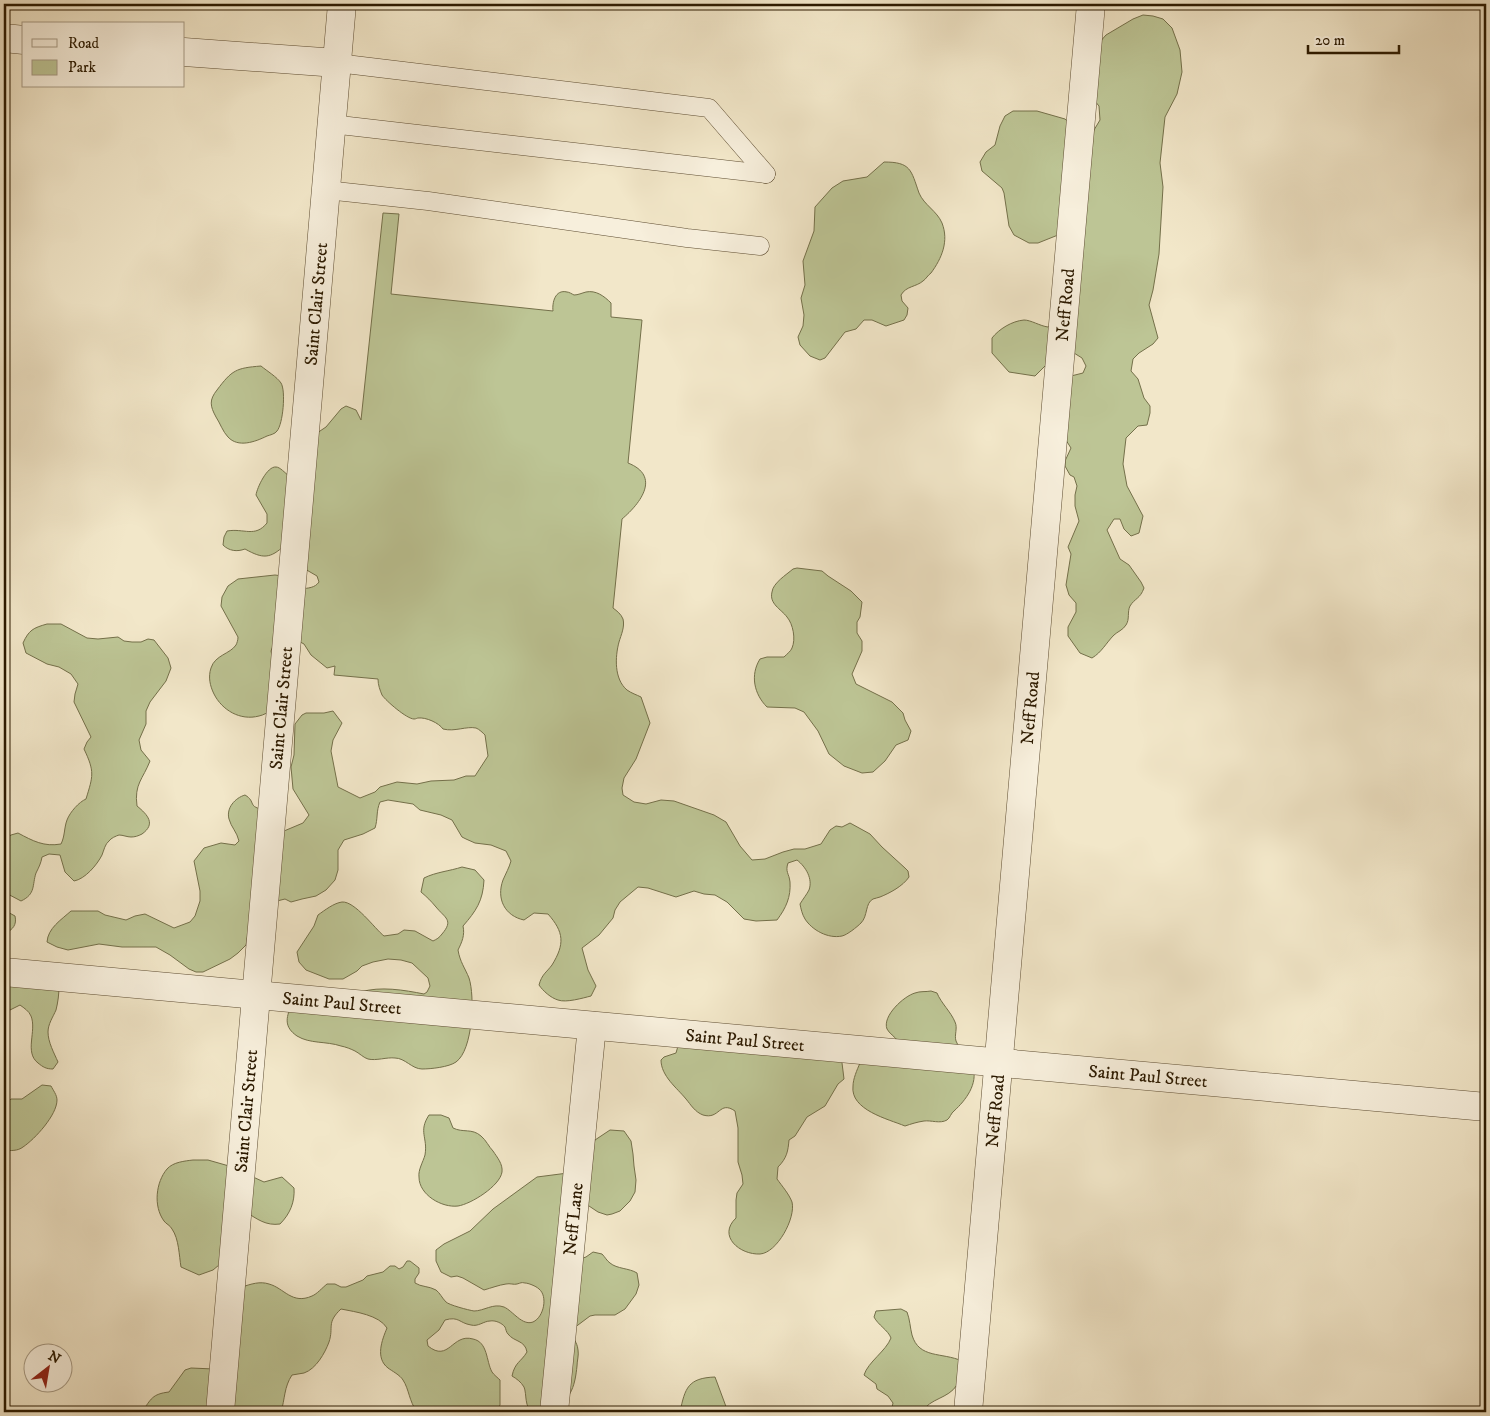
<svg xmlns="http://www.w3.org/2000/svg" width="1490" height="1416" font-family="'IM FELL DW Pica',serif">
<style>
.green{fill:#bdc595;stroke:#74704a}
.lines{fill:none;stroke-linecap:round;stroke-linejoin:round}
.lane-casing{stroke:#5e4d32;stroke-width:19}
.street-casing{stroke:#5e4d32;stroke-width:29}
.lane{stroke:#f7efdc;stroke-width:18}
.street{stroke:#f7efdc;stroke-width:28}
.labels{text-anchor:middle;stroke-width:4;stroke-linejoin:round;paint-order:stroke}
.street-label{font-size:18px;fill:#2c1a00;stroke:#f7efdc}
</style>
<rect width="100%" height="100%" fill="#f2e7c9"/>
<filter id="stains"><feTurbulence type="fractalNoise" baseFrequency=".004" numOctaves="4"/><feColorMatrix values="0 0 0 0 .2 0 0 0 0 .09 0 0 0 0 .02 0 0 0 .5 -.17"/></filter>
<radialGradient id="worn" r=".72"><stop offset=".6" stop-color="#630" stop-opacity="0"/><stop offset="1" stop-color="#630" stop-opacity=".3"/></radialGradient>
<g class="green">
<path d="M1143,15L1153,16L1163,19L1172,28L1180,50L1182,72L1177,94L1165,117L1160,163L1163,187L1159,254L1153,290L1149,305L1158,338L1153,344L1139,353L1133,359L1131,371L1138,379L1144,398L1150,406V413L1147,425L1138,426L1126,438L1123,464L1127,486L1143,516L1139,533L1131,536L1124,529L1120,519H1114L1107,530L1120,559L1129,565L1141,582L1144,588C1140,599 1135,598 1130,606C1127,612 1130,619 1126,625C1123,630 1117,632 1114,635C1106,643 1102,652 1092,658L1080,653L1068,636V627L1076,612V603L1069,595L1066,585L1071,554L1068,547L1079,521L1075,506V495L1077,486L1074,477L1070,475L1065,466V461L1071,448L1062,434L1071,376L1083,373L1086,366L1082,358L1074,353L1050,361L1035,376L1009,372L992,353V338C999,329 1012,321 1024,320C1031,320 1040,326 1048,327L1057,319L1063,233L1038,243H1029L1014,235L1009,226L1004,193L1002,188L982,171L980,162L986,152L995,145L1000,126L1005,116L1013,111H1037L1065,119L1088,140L1100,120L1099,106L1094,100L1098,44L1106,35L1133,19Z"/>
<path d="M884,162C911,162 911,170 919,193C924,205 937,211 942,223C949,241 942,258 931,273C928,275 926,279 923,281C916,287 906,286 901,295L902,301L908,308L907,315L904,320L886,326L872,320H864L856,329L845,332L825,358L820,360L810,356L800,345L798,337L803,326L804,315L801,298L805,285L803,261L814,231L815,207L832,188L843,181L867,177Z"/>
<path d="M383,213L399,214L391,294L553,311C552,303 555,289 567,292C569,292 572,294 574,295C578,295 582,293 586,292C596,290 604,296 611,303V317L642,320L628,463C661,476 641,503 622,519L613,608C617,611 621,614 623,619C625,627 621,635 619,642C615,657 614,679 627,690C631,693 637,695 641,697L650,723L636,759L624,778L622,788L623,795L634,802L646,804L661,800L674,801L714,815L726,822L740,846L752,860L765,859L783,852L794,849H805L821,844L830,830L836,826L842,827L850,823L870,834L882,847L905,868L908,871L909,877C903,886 890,893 880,897C878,898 875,898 873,899C865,903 868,916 861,923C857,927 847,935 842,936C828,939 812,930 805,919C802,914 801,909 800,904C803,899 807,894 809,890C813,879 806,867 797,860L788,863C785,872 789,873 790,882C791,897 786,908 777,920L756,921L744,919L727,902L715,895L704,894L694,891L676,897L648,888L638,887L620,902L615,910L613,918L599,935L582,948L588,970L596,986L591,996C583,998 566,1003 558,1000C551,998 543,991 539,985C542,974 546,973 552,965C565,944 564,932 548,914L534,913L524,920C505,916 496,899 503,880C506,873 509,868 511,861L506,851L491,845L475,843L466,839L462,837L452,820L441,815L420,810L413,804L388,800L380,802C376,811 378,819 375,828L363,834L344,840L338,850V870L335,880L326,890L316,896L302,899L291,902L285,899L273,902L248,934L246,945L238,953L230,959L203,972H196L189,969L170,955L156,947H122L99,944L68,950L57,947L47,942C48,928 61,920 71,911H98L105,915L126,920L135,916L145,914L174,928L190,922L195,916L200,901V891L194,861L204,848L221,843L235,845L239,841C237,832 231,827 229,819C226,808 235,798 245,795C257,802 246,807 266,810L284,831L303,823L309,815L293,789L291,767L294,755L295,724L302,715L306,713H324L333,711L342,723L333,740L331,751L338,787L360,798L375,792L380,787L397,782L417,784L431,781L454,780L466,776H475L488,756L485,735C483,733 479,729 476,728C466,726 455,732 443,729C439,723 426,717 418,718C417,718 416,719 414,719C407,719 386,701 382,695C380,690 378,685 378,679L334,675L335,666L327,668L311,655L304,644L287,635L275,641L271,651L274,664L273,710C268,712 264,715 259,716C240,721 222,710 214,694C210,686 208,677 211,668C215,655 230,654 236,645C237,643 238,640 238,637L221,606L222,597L228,586L238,579L275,575L283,576L301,589C308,588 315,588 319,582L317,576L298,565L285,545C270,559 263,559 245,549C237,552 229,551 223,545L224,537L227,531C244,528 255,538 267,523V514L256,495C257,488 267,466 276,467C280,467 285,473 289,476L317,433L326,427L341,409L346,406L356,410L361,420Z"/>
<path d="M261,366C267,371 277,377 281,383C286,391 283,424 277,431C275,434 270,435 267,436C255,442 238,448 228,437C223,432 220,423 216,417C210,406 209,400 217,390C232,370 236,368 261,366Z"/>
<path d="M797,568L822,571L828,576L851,591L862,602L860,617L857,622V633L862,641V651L852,674L856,684L892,702L903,713L905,720L911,731L908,740L896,745L885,761L873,772L862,773L844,766L829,754L818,731L804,712L795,708L767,707C754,694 750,675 760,659L767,657H784C787,654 791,651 792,648C796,639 793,624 787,617C781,609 769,604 772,592C773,583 786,575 793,569Z"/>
<path d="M47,624H61L87,638L98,639L118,637L124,641L132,642H141L148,639L154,640L168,658L171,668L166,681L150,702L146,711V724L139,740L141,750L150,761C143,779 134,784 137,806C148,815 156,824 142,834C138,836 135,837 131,837C127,837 123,835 119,835C116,836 111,838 109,841C105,844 104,850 102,855C97,865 85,879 74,881L65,872L60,855L49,854L42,857C41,863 39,867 36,873C32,885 36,894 21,901L4,892V840L11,835L18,833C33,841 44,847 61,844C65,836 64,828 67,820C70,812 79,802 86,799C93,776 95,772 84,749L87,742L91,737L74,702L75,694L78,684L71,674L59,667L47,664L26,653L23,643C29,630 33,628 47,624Z"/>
<path d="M462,867L475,870L484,880C483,901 476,911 463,926C465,935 462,942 458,950C460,962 465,968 469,978C475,996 473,1050 456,1062C449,1067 431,1069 422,1069C412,1069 405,1058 395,1058C387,1057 376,1061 368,1059C364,1058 359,1053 355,1051C351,1049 346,1047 341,1046C326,1041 310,1044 297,1036C284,1027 286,1018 291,1006L361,992C380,986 404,990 424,994L427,992L430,986L428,978L412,963L401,960L388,959L373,962L362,966L357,971L343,979H329L306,970L299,962L297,952L314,926L318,915C325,910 334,903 342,902C355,901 375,929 384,936L398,934L404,930L415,931L433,941C437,939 439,938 442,934C454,920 445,918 436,907C431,901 427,897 421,892L424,878C436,872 450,871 462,867Z"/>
<path d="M4,910L15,916C17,925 13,929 5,934H4Z"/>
<path d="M4,970L59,986C59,994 58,1002 56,1010C53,1017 48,1024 48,1032C48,1042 54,1053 58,1062L53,1069C46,1069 43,1067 38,1063C24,1052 37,1031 31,1016C29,1011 24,1008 20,1005L4,1013Z"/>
<path d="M931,991L937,993C941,1003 951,1012 955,1022C958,1028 954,1035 956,1041C960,1051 970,1058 973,1067C978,1084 966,1100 954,1111C951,1113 950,1118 947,1120C940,1124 931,1120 924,1121C917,1122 911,1124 905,1126C888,1119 850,1110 853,1086C853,1079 857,1070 860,1063L898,1041C895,1037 889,1033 887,1029C882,1016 904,996 915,993C920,991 926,992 931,991Z"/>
<path d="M682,1032L840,1057L842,1063L844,1079L838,1084L825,1106L807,1117L795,1136L789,1140C788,1151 787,1158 778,1167L777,1179C782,1186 789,1194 792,1202C796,1218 777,1253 760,1254C740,1255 717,1236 736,1218V1200L737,1193L743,1184L742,1175L738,1162V1128L735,1111C719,1100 720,1120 703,1115C695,1112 691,1105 686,1099C677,1088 661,1076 661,1060L664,1057L676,1053Z"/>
<path d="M42,1085L51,1086C53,1090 57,1095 57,1100C57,1115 35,1139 23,1147C18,1151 10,1151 4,1150V1105L11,1099H22Z"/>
<path d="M429,1115H441L449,1118L453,1128C463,1133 472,1128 481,1136C486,1140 489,1147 493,1151C497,1157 503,1164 502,1172C500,1186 471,1204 458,1206C442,1208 419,1195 419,1177C418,1170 423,1162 425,1155C428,1137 418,1132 429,1115Z"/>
<path d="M610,1130L624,1131L631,1141L633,1154L634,1166L636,1180L635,1192L630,1201L620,1211L612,1214L607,1215L598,1212L583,1202L577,1260L586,1257L593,1252L602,1254C605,1257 607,1261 610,1263C617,1269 629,1268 637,1273L639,1285L636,1294L625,1309L615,1315H595L590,1316L574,1328C572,1342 577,1340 578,1350C579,1355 577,1361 577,1366C575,1385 572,1397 555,1409C550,1413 539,1415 533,1412C524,1408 527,1394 524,1387C521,1382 517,1379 512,1376C515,1362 521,1362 527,1352C525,1340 514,1342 508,1334C506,1332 506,1329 505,1327C502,1323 495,1320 490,1321C484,1321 478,1327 471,1325C459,1323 459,1316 445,1320L439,1330L427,1340L428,1346C449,1363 452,1333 473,1339C488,1342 486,1361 492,1372C494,1375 498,1378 500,1380V1405L496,1412H417C409,1401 409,1389 403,1380C400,1375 392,1371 388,1368C375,1358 382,1340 387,1328C379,1315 356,1312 341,1309C326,1323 334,1327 329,1342C325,1353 316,1369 304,1373C300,1374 296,1374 292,1375C284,1387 285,1399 281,1412H142C151,1399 152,1394 169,1392L185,1370L191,1368L214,1369L242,1287C251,1284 260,1281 269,1284C284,1288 292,1305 312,1296C317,1294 322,1288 327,1284H335L341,1287H346L363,1280L367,1276L383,1272L390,1266H395L399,1269L403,1267L407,1261H410L419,1268V1273L415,1279V1283C421,1287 429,1286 436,1290C440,1293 442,1298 446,1302C449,1305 468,1310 474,1311C484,1311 493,1303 504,1307C513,1311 522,1326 533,1322C544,1317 548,1296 539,1289C536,1286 528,1283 525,1283C521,1282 521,1283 517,1284C514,1285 510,1283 506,1284C499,1285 491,1288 484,1290L463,1278L457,1276L451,1277L441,1272L436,1261V1250L444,1244L470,1231L493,1209L537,1177L568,1173L578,1165L595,1140Z"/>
<path d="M193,1160H208L229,1166L264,1182L282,1177L294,1188C295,1202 290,1214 280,1224C266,1226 257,1219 246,1212L219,1265L213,1270L199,1275L181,1267C179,1255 179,1239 172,1229C170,1225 166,1224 164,1221C153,1206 156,1182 167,1169C173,1162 185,1161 193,1160Z"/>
<path d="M901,1309L907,1312C910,1320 910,1327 912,1335C919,1359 942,1352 962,1361C960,1368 961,1379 957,1385C948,1399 930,1398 922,1412H891L893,1403L888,1396L877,1389L876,1384L864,1375C868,1362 886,1351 891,1338C888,1330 878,1325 874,1317L876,1311Z"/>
<path d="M715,1377L728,1412H680C685,1388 688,1378 715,1377Z"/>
</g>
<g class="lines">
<defs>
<g id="lane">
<polyline points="337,63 709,108 766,174"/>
<polyline points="331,124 766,174"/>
<polyline points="326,190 428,201 687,238 760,246"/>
</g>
<g id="street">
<polyline points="4,38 24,40"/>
<polyline points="184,52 337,63"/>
<polyline points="4,972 1486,1107"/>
<polyline points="220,1412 342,4"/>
<polyline points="554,1412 592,1026"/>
<polyline points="968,1412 1091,4"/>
</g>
</defs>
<use href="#lane" class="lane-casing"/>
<use href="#street" class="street-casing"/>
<use href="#lane" class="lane"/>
<use href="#street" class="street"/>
</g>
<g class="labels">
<g class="street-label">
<text transform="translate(316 304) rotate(-85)" y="6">Saint Clair Street</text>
<text transform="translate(1065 305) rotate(-85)" y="6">Neff Road</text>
<text transform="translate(281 708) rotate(-85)" y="6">Saint Clair Street</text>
<text transform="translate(1030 708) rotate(-85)" y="6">Neff Road</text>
<text transform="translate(342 1003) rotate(5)" y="6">Saint Paul Street</text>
<text transform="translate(745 1040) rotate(5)" y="6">Saint Paul Street</text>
<text transform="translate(1148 1076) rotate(5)" y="6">Saint Paul Street</text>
<text transform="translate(246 1111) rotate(-85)" y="6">Saint Clair Street</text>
<text transform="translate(995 1111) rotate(-85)" y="6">Neff Road</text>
<text transform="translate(573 1219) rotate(-84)" y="6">Neff Lane</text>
</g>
</g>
<rect width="1490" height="1416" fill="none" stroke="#f2e7c9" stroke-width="20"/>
<rect x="5" y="5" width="1480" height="1406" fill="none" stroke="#2c1a00" stroke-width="2.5"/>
<rect x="10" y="10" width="1470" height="1396" fill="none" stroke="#2c1a00"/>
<rect x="22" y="22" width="162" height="65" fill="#f7efdc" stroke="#a69a84"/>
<rect x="32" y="39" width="25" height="8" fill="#f7efdc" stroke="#a69a84"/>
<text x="68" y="48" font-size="15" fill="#2c1a00">Road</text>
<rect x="32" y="60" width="25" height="15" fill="#bdc595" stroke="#a69a84"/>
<text x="68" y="72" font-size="15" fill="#2c1a00">Park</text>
<g transform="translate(48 1368) rotate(31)"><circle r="24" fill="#f7efdc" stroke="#a69a84"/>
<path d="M0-4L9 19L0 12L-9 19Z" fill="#8f2418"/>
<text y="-8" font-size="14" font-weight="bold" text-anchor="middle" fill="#2c1a00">N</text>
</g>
<path d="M1308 45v8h91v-8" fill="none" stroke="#2c1a00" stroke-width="2.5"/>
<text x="1315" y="45" font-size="15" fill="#2c1a00" stroke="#f7efdc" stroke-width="4" paint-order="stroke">20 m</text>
<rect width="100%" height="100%" filter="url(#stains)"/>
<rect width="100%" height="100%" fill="url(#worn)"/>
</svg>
